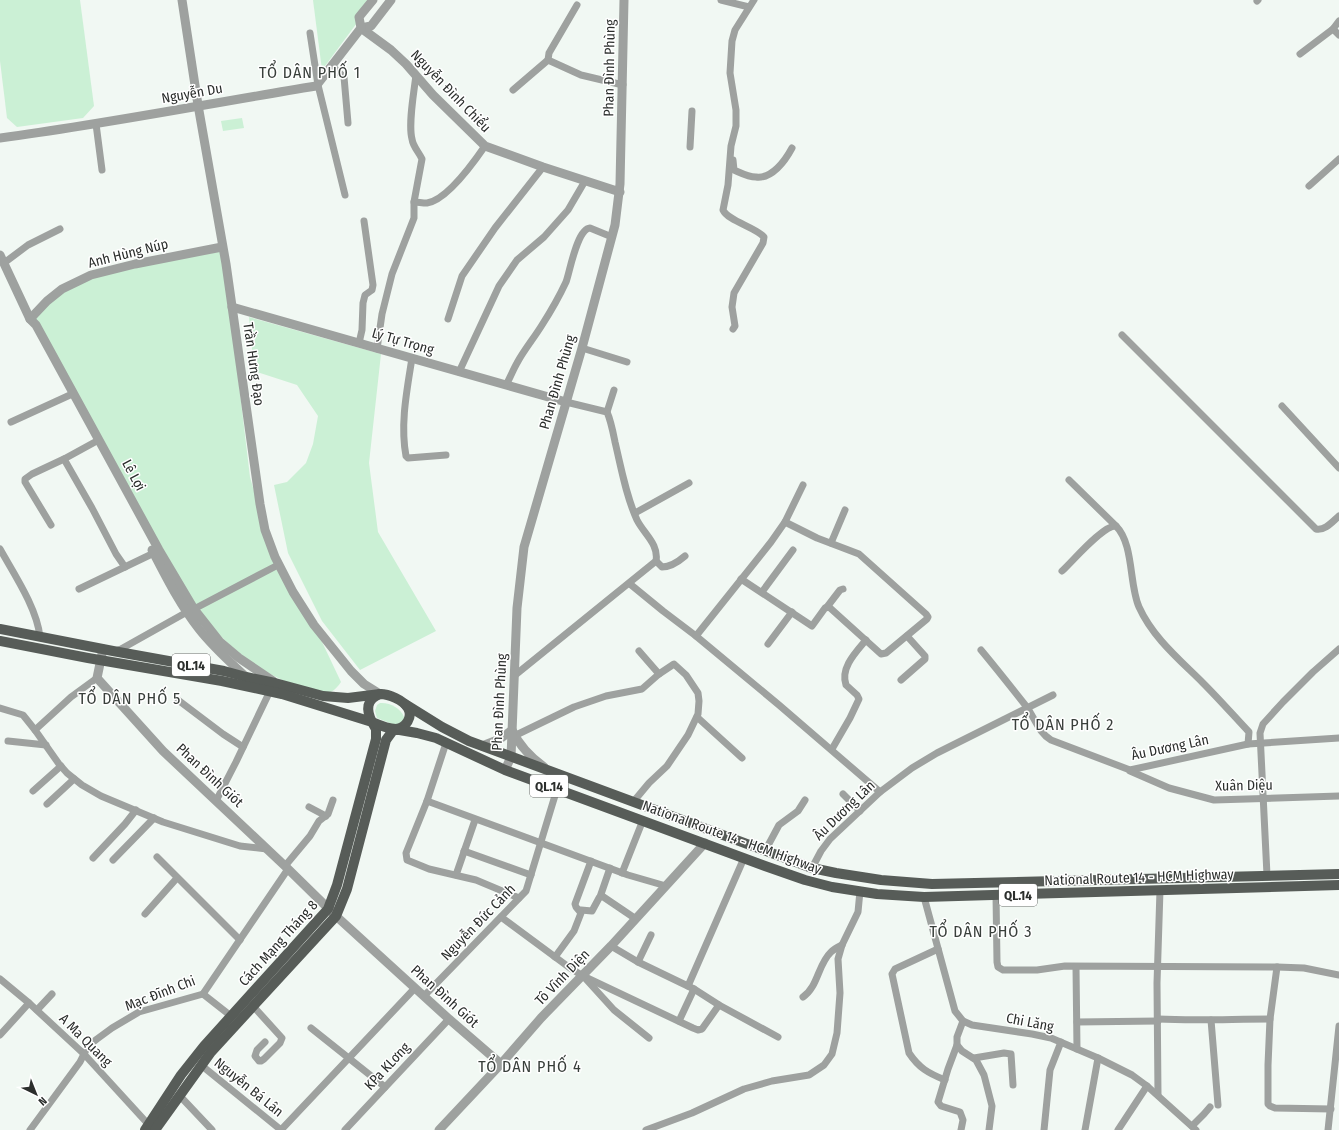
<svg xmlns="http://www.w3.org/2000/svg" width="1339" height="1130" font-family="'Fira Sans Condensed',sans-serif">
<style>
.green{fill:#cbf0d5}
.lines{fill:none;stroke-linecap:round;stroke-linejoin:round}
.minor{stroke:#9ea19f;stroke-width:7}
.tertiary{stroke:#9ea19f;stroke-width:9}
.primary{stroke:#575c58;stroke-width:10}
.labels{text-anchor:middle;stroke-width:3;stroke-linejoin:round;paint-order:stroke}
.shield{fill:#fff;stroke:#6b6d6b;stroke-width:1}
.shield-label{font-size:13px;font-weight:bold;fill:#2b2e2c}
.street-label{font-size:14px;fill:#2b2e2c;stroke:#fff}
.quarter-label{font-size:16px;letter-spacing:1px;fill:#393f3b;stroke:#fff}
</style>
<rect width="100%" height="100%" fill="#f1f8f3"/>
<g class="green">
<polygon points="0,0 80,0 94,106 83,118 17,127 7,118 0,61"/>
<polygon points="313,0 374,0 322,70"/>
<polygon points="242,118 244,128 223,131 221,121"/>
<path d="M223,251L250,477L265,530L314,625L341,682C330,698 323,693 307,689C258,675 228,645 194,609L30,319L47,301L91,275Z"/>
<polygon points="249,317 381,354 369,463 378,532 436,631 360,670 322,621 288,553 274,485 287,482 306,463 313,444 318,416 297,385 254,371"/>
<path d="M380,703C389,702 401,708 404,717L403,722L395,725L377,718L375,711L377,705Z"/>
</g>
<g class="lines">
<g class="minor">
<polyline points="721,0 749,7"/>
<polyline points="1257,1 1258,0"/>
<polyline points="577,5 549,53 548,60 581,75 623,85"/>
<polyline points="1333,29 1339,35"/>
<polyline points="310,33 318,85 345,195"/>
<polyline points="1300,54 1333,29 1339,21"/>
<polyline points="332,66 344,77 348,123"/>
<polyline points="513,90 548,60"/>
<polyline points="96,124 102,170"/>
<polyline points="690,147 692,111"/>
<path d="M733,160L734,170C741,173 748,177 756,177C772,179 785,161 792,148"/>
<polyline points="1309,186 1339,159"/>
<path d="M414,202C418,202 422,203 427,203C447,200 474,162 485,146"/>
<polyline points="4,263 28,245 60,229"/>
<polyline points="448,319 462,276 495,228 543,167"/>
<path d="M733,329L735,326L732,307L734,293L763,243L764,237C755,227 728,221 723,210L728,185L731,146L736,126V110L730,73L732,41L735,30L754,0"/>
<path d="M1122,335L1316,529C1325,531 1333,521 1339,516"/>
<polyline points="359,343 362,330 363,303 365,295 372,290 373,285 364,221"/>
<polyline points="582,348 627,362"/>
<path d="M377,349L382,314L392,274L414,218V202L422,159C419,152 413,147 412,139C408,124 414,92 416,75"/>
<path d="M412,358C407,390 400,424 406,456L408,458L446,455"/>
<polyline points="459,372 499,286 517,260 544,237 568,210 585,181"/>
<path d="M506,385C510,378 513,370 517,363C524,350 534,338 542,325C551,311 559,297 566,282C570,271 577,229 590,228L612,237"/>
<polyline points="1282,406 1339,468"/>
<polyline points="607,412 614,390"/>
<polyline points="11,422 70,395"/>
<polyline points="64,459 92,508 116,554 125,567"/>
<polyline points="1069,480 1116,526"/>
<polyline points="635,513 689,483"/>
<polyline points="51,525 25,482 25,479 32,474 64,459 95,442"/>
<polyline points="831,543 845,510"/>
<path d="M0,549C14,574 37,608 40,637"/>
<path d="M656,561L662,567C671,567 678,562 685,556"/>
<path d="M1062,571C1073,561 1103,525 1116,526C1134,544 1129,585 1139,607C1153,638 1180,660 1203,683C1219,699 1234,716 1249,732L1248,744"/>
<polyline points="741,579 812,626 825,608 829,607 881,654 886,653 927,619 928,617 926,614 859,554 817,538 785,522"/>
<polyline points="630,584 663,611 696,636 779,705 880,792"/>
<polyline points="79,589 154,553"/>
<polyline points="762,592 793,550"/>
<polyline points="827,607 840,590 843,589"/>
<polyline points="194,609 278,565"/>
<polyline points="696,636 771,542 785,522 803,485"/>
<polyline points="768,644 792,612"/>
<path d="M981,650C996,668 1011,687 1026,706C1035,718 1038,732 1051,740L1130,770L1248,744L1339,738"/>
<polyline points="115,651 121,649 187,612"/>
<polyline points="639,651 659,674"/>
<path d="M514,676L656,561C659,544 644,534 637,520C626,496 621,467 615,442C613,432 611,421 607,412L566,402"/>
<polyline points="97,678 71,697 35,730 59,764 67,773 82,785 101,796 163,822 240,846 267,849"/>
<polyline points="901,680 925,659 925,656 907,636"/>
<polyline points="178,700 223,734 243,747"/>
<polyline points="0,708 23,715 35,730"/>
<polyline points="697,717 742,758"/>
<polyline points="512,737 574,707 606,696 642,689 659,674 674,664 686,675 698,693 699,701 698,714 688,735 667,766 649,783 634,801"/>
<polyline points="8,741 46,745"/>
<polyline points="446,743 427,801 406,853 407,860 429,869 476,880 519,898"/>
<path d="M832,749L850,718L859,699L857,695L846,685C840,668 856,652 866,640"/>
<polyline points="1130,771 1169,788 1214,800 1339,796"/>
<polyline points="33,791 61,766"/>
<polyline points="843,794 860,811"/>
<polyline points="216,801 236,762 270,691"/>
<polyline points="427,801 628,875 666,886"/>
<polyline points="47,804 74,779"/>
<polyline points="309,807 326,816"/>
<polyline points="464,851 531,875"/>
<polyline points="765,851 779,825 798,811 805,800"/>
<polyline points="157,857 240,940"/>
<polyline points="93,858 125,824 136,810"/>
<polyline points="113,860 154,818"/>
<polyline points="285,866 310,836 319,821 328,814 333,800"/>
<polyline points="812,868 821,851 830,839 880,792 912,768 937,753 1053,695"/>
<polyline points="622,873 643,820"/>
<polyline points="456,875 475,820"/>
<polyline points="1267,875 1260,733 1263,724 1283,702 1313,672 1339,649"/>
<polyline points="996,895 997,962 998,967 1003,970 1037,970 1065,966 1277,967 1304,968 1339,975"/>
<polyline points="600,897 610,868"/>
<polyline points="924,897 955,1011 963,1021 972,1025 1032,1034 1051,1038 1098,1058 1132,1075 1147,1086 1196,1130"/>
<polyline points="581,910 592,911 599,898 602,896 636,919"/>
<polyline points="145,914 177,878"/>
<polyline points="501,917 570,968 583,976 693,1028 698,1030 702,1029 719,1005"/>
<polyline points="611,946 638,962 694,989 719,1005 778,1037"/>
<path d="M938,949L895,969L892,974L909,1053C919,1068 928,1073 945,1080"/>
<polyline points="555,957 574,931 581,913 576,907 575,904 591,861"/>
<polyline points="638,962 651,935"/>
<polyline points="1076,967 1077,1049"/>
<polyline points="1277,967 1270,1019 1268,1065 1268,1104 1270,1106 1275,1108 1331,1109"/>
<polyline points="584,977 614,1010 649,1038"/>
<polyline points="0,979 29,1003 84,1054 148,1124"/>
<polyline points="688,986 744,858"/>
<polyline points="203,994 231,1016"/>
<polyline points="425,995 526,891 557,789"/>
<path d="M803,997C818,987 818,964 831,952C834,949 838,947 842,945"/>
<polyline points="253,1006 282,1038 280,1043 264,1059 261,1061 259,1061 255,1056 257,1050 265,1042"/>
<polyline points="37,1010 52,994"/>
<path d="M1158,1019C1195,1021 1232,1019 1270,1019"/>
<polyline points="1211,1020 1218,1105"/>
<polyline points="679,1021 694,989"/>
<polyline points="963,1021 957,1037 957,1045 962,1051 976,1060 984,1075 992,1106 989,1130"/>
<polyline points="1077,1022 1158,1021"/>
<polyline points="311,1028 385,1087"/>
<polyline points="0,1035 29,1003"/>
<polyline points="957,1045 948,1069 938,1102 941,1106 960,1112 963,1120 961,1130"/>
<polyline points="974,1058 1004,1053 1011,1054 1013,1085"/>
<polyline points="201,1065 281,1130"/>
<polyline points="179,1095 212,1130"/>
<polyline points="1158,1095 1157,983 1160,890"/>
<polyline points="1192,1126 1204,1114 1210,1107"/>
<polyline points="30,1130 80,1062 88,1046 97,1039 112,1028 139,1012 203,994 288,869"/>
<polyline points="281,1130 415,988"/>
<polyline points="345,1130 449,1019"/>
<polyline points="646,1130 692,1113 744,1089 772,1081 809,1075 824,1065 832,1054 837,1033 840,993 838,959 842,945 858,912 860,891"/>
<polyline points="1044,1130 1050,1070 1061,1042"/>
<polyline points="1085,1130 1098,1058"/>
<polyline points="1118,1130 1147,1086"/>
<polyline points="1328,1130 1339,1026"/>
</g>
<g class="tertiary">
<polyline points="182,0 198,105 226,264 260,504 265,530 275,557 293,592 314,625 351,671 364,684 380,694"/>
<polyline points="361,28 391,50 406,64 433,95 485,146 543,167 620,192"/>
<polyline points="361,28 371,26 391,0"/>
<path d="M0,138C106,124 211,103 316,86L361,28L359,17L373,0"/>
<polyline points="0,255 30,319 36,325 159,550 194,609 220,642 239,658 273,681"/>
<polyline points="232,307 566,402"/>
<polyline points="30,319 47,301 62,289 91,275 135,264 222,247"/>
<path d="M152,550C166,577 180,605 199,629C213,647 230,662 246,677"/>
<polyline points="103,649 97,678 163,751 285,866 336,916 449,1019 501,1064"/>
<path d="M482,746L500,739L512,730C519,745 530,757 544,767"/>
<polyline points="505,770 511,757 517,608 524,547 582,348 615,225 620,184 624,0"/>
<polyline points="439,1130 501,1064 541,1018 611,946 705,843"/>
</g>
<g class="primary">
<polyline points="0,629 113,651 224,671 246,677 275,683 323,696 348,698 380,694"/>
<polyline points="0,641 88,658 222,681 282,694 372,722 376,729 376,739 337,885 328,909 204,1046 181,1075 145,1130"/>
<path d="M380,694C389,694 403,700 408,708C413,717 406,728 396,729C388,729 379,725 372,722C366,710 366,699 380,694Z"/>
<polyline points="405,704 442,727 469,741 812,868 836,873 881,880 932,884 1339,874"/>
<polyline points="155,1130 211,1052 336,916 347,889 386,740 394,729 417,733 436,738 505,770 765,866 805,880 832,887 877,894 924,897 1339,885"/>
</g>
</g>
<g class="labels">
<g class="shield">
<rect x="172" y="654" width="38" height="22" rx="3"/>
<rect x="530" y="775" width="38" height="22" rx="3"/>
<rect x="999" y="884" width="38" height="22" rx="3"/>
</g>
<g class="shield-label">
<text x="191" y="670">QL.14</text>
<text x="549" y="791">QL.14</text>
<text x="1018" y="900">QL.14</text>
</g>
<g class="street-label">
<text transform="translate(609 68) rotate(-89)" y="5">Phan Đình Phùng</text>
<text transform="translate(451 91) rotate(46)" y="5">Nguyễn Đình Chiểu</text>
<text transform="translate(192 93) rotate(-10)" y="5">Nguyễn Du</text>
<text transform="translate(128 253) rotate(-14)" y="5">Anh Hùng Núp</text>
<text transform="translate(403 341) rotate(16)" y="5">Lý Tự Trọng</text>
<text transform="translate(254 364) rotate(82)" y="5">Trần Hưng Đạo</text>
<text transform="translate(557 382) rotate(-74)" y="5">Phan Đình Phùng</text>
<text transform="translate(134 475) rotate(62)" y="5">Lê Lợi</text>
<text transform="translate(499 702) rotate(-87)" y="5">Phan Đình Phùng</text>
<text transform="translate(1170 747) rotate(-12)" y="5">Âu Dương Lân</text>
<text transform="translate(210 775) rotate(43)" y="5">Phan Đình Giót</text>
<text transform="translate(1244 785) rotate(-1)" y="5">Xuân Diệu</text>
<text transform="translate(844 810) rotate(-44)" y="5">Âu Dương Lân</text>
<text transform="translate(732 837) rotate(20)" y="5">National Route 14 - HCM Highway</text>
<text transform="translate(1139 877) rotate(-2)" y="5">National Route 14 - HCM Highway</text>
<text transform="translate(478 922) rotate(-46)" y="5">Nguyễn Đức Cảnh</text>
<text transform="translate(278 943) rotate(-48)" y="5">Cách Mạng Tháng 8</text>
<text transform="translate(562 977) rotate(-46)" y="5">Tô Vĩnh Diện</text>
<text transform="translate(160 993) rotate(-21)" y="5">Mạc Đĩnh Chi</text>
<text transform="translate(445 996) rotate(42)" y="5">Phan Đình Giót</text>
<text transform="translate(1030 1022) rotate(11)" y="5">Chi Lăng</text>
<text transform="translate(86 1040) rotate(45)" y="5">A Ma Quang</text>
<text transform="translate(387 1066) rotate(-47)" y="5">KPa KLơng</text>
<text transform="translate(249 1087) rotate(39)" y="5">Nguyễn Bá Lân</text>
</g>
<g class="quarter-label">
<text x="310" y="78">TỔ DÂN PHỐ 1</text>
<text x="130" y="704">TỔ DÂN PHỐ 5</text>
<text x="1063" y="730">TỔ DÂN PHỐ 2</text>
<text x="981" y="937">TỔ DÂN PHỐ 3</text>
<text x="530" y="1072">TỔ DÂN PHỐ 4</text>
</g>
</g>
<g transform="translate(36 1094) rotate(137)" stroke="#ffffff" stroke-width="3" paint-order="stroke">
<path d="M0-3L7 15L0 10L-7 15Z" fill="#2b2e2c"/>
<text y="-6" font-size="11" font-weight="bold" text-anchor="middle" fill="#2b2e2c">N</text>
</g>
</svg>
